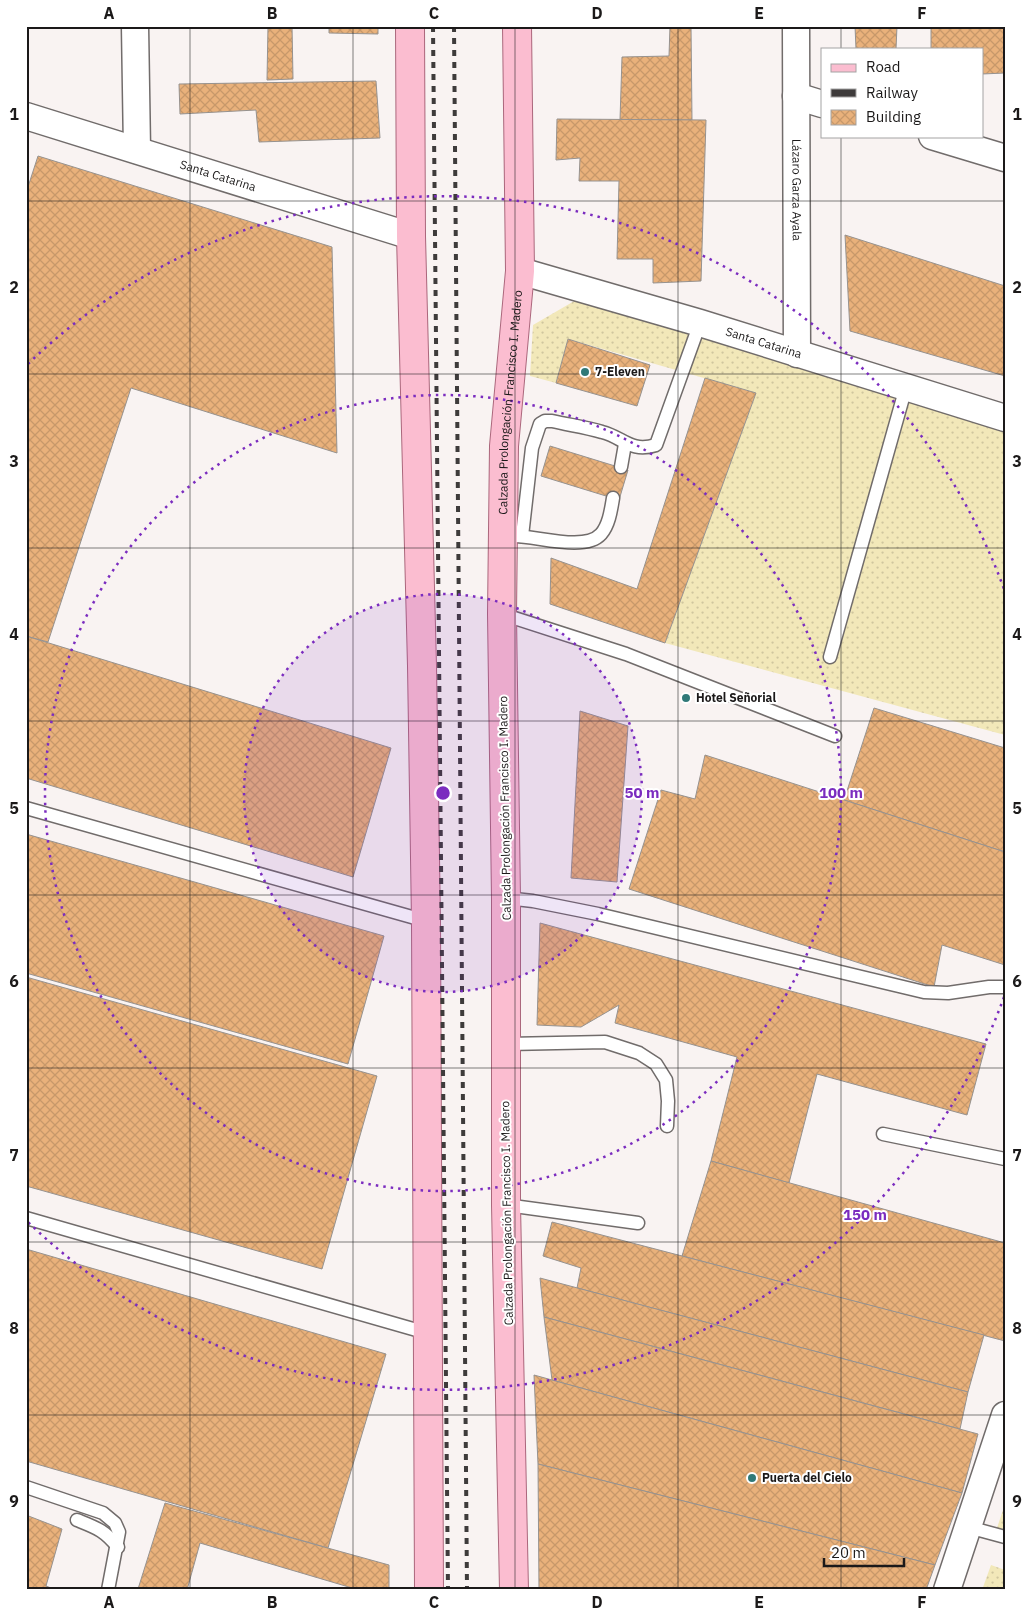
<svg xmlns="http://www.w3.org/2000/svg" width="1031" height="1616" font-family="'IBM Plex Sans',sans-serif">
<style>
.grass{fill:url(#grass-dots)}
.building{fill:url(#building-cross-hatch);stroke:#96928f}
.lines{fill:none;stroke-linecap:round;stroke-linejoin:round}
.service-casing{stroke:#716c6b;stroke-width:15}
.minor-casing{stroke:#716c6b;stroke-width:29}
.primary-casing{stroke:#ab677c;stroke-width:30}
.service{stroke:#fff;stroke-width:12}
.minor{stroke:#fff;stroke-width:26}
.primary{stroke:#fbbdd0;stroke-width:28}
.rail{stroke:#3e3b3b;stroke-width:4;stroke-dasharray:6 6;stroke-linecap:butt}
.grid{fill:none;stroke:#1b1919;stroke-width:1;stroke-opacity:0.55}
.ring{fill:none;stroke:#7b2cbf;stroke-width:2.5;stroke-dasharray:2.5 5}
.poi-dot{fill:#307978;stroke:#fff;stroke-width:2}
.labels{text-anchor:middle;stroke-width:4;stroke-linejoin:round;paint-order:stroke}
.street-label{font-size:12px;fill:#1b1919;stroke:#fff}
.poi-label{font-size:12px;font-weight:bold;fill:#1b1919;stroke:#fff;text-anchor:start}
.centre{fill:#7b2cbf;stroke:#fff;stroke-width:2.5}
.ring-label{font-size:15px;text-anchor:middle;font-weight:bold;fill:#7b2cbf;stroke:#fff;stroke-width:4;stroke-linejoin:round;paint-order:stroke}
.neatline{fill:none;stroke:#1b1919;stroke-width:2}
.grid-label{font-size:16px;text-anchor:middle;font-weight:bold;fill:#1b1919}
</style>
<defs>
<pattern id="grass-dots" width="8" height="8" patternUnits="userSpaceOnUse" patternTransform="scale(1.25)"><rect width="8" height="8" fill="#f2e8b9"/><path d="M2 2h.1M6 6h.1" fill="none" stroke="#cfc69e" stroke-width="1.8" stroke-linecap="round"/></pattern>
<pattern id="building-cross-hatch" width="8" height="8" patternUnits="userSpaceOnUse" patternTransform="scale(1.25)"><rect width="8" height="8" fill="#e9b17b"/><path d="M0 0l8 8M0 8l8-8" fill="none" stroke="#c7986a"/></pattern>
</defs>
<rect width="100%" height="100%" fill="#f9f3f2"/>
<g class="grass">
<polygon points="576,300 1005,430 1005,735 665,643 756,393 568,339 556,383 530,376 533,325"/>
<polygon points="1005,1504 1005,1530 997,1528"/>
<polygon points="991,1565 1005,1570 1005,1590 982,1590"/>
</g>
<g class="building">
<polygon points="268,26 292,26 293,79 267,80"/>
<polygon points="329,26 378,26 378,34 329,33"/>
<polygon points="670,26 691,26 692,120 620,120 622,57 669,56"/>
<polygon points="855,26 897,26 896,49 856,49"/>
<polygon points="931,26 1004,26 1005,73 982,74 982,49 931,49"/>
<polygon points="376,81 380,138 259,142 256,110 180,114 179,84"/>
<polygon points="557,119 706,120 701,281 653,283 653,259 617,259 619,181 579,181 580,158 556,160"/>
<polygon points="38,156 332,247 337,453 131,388 48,642 26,636 26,193"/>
<polygon points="845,235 1005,286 1005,376 850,331"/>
<polygon points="568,339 650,365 637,406 556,383"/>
<polygon points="705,378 756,393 665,643 550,604 551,558 637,589"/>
<polygon points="550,446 628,470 619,500 541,476"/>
<polygon points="26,636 391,748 353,877 26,778"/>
<polygon points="874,708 1005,748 1005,852 844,800"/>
<polygon points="580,711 628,726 617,882 571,878"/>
<polygon points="705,755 1005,852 1005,965 942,945 934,987 629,889 661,790 695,799"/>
<polygon points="26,834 384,936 348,1064 26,973"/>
<polygon points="540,923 986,1044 967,1115 817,1074 789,1183 711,1161 737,1057 615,1023 619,1005 581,1027 537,1025"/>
<polygon points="26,977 377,1076 322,1269 26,1186"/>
<polygon points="711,1161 1005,1243 1005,1341 682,1256"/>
<polygon points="552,1222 984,1335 968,1392 577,1288 581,1268 543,1256"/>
<polygon points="26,1249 386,1354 328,1548 26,1461"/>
<polygon points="540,1278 968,1392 960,1429 544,1317"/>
<polygon points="544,1317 978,1434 962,1493 552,1380"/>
<polygon points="534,1375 552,1380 962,1493 935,1565 538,1464"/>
<polygon points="538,1464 935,1565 926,1590 539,1590"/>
<polygon points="165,1503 389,1565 389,1590 359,1590 200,1543 187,1590 138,1589"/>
<polygon points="26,1515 62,1529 46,1586 56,1590 26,1590"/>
</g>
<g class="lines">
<defs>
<g id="service">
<polyline points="621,467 625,444"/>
<path d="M515,536C537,536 585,552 601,534C609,525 611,510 613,498"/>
<path d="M522,536L532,448L540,424L545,421H552C569,425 586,427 602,432C623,437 630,453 656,445L700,323"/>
<polyline points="502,614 626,654 835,736"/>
<polyline points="830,657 906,387"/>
<polyline points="26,808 426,921"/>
<polyline points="506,898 533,901 598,914 924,992 948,993 989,987 1005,987"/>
<polyline points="506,1044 605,1042 639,1053 656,1064 666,1080 668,1101 667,1126"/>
<polyline points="883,1134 1005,1159"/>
<polyline points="506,1205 638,1223"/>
<polyline points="26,1218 427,1333"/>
<polyline points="26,1487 103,1513 115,1523 119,1532 108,1590"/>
<path d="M77,1520C97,1528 104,1530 118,1547"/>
<polyline points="968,1527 1005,1537"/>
</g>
<g id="minor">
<polyline points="135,26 137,150"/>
<path id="s1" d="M796,26L797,354"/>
<polyline points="796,96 822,104"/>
<path id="s2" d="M26,116L411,236"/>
<polyline points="932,136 1005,158"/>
<path id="s3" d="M520,271L700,323L1005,418"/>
<polyline points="947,1590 1005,1415"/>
</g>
<g id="primary">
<polyline points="410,26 411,236 422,666 426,921 429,1590"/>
<path id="s4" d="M514,1590L506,1205V898L502,614L504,446L520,271L517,26"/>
</g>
</defs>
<use href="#service" class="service-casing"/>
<use href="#minor" class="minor-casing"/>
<use href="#primary" class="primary-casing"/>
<use href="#service" class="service"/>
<use href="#minor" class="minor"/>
<use href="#primary" class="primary"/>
<g class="rail">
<polyline points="433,26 448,1590"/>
<polyline points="454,26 467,1590"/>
</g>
</g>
<path class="grid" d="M190,26V1590M353,26V1590M515,26V1590M678,26V1590M841,26V49M841,136V1590M26,201H1005M26,374H1005M26,548H1005M26,721H1005M26,895H1005M26,1068H1005M26,1242H1005M26,1415H1005"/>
<circle cx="443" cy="793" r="199" fill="#7b2cbf" fill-opacity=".12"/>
<g class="ring">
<circle cx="443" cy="793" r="199"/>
<circle cx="443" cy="793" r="398"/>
<path d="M1004 997A597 597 0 0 1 28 1222M28 364A597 597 0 0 1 1004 589"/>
</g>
<g class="poi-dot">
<circle cx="585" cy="372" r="5"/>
<circle cx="686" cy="698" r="5"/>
<circle cx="752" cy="1478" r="5"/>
</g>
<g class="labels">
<g class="street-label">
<text dy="4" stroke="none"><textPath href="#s2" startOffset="201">Santa Catarina</textPath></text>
<text dy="4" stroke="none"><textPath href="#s1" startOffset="164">Lázaro Garza Ayala</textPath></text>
<text dy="4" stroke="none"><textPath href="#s3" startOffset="254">Santa Catarina</textPath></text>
<text dy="4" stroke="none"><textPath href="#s4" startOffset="1188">Calzada Prolongación Francisco I. Madero</textPath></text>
<text transform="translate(505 808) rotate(-91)" y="4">Calzada Prolongación Francisco I. Madero</text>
<text transform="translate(507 1213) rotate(-91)" y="4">Calzada Prolongación Francisco I. Madero</text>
</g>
<g class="poi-label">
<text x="595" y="376">7-Eleven</text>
<text x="696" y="702">Hotel Señorial</text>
<text x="762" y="1482">Puerta del Cielo</text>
</g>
</g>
<circle cx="443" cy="793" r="8" class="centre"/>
<g class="ring-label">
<text x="642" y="798">50 m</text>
<text x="841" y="798">100 m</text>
<text x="865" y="1220">150 m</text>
</g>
<rect width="1031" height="1616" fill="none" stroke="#ffffff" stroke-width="55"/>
<rect x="821" y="48" width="162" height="90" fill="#ffffff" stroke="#a4a3a3"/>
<rect x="831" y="64" width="25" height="8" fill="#fbbdd0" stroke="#a4a3a3"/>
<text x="866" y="72" font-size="15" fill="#1b1919">Road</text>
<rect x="831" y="89" width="25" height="8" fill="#3e3b3b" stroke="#a4a3a3"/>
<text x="866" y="98" font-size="15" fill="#1b1919">Railway</text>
<rect x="831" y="110" width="25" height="15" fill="url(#building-cross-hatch)" stroke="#a4a3a3"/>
<text x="866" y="122" font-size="15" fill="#1b1919">Building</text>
<path d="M824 1558v8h80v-8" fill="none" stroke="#1b1919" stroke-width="2.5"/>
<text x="831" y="1558" font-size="15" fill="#1b1919" stroke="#ffffff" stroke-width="4" paint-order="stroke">20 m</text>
<rect x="28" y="28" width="976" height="1560" class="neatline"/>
<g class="grid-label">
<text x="109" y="19">A</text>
<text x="272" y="19">B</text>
<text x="434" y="19">C</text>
<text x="597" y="19">D</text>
<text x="759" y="19">E</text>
<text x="922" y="19">F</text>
<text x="14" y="120">1</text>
<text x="1017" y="120">1</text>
<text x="14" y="293">2</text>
<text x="1017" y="293">2</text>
<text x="14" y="467">3</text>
<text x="1017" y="467">3</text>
<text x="14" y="640">4</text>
<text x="1017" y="640">4</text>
<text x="14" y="814">5</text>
<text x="1017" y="814">5</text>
<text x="14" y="987">6</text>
<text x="1017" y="987">6</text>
<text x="14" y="1161">7</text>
<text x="1017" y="1161">7</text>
<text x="14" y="1334">8</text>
<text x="1017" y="1334">8</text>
<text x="14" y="1507">9</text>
<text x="1017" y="1507">9</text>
<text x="109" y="1608">A</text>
<text x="272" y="1608">B</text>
<text x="434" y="1608">C</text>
<text x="597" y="1608">D</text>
<text x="759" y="1608">E</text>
<text x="922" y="1608">F</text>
</g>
</svg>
